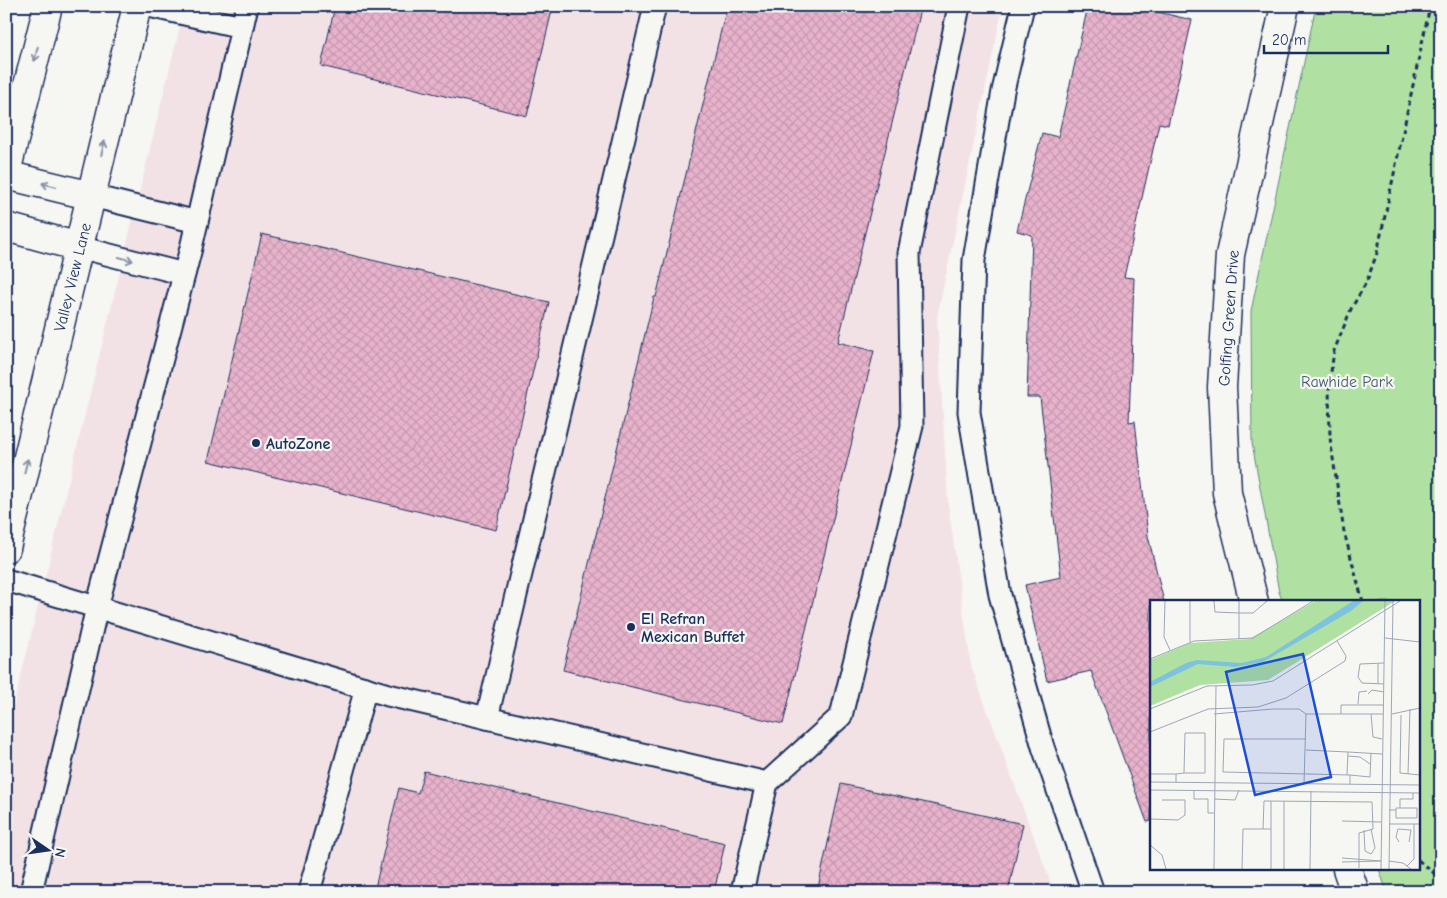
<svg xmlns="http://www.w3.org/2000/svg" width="1447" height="898" font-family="'Comic Neue',sans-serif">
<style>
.built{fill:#f2e2e6}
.park{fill:#b0e1a2;stroke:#668880}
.building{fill:url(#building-cross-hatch);stroke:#1b2f5e}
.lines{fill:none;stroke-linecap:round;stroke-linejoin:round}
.service-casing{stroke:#1b2f5e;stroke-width:25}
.minor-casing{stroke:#1b2f5e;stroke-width:31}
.secondary-casing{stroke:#1b2f5e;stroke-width:31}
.path{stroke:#1b2f5e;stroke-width:3;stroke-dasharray:5 4;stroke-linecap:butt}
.service{stroke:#f6f6f2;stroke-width:21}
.minor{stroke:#f6f6f2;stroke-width:28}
.secondary{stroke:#f6f6f2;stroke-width:28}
.oneway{stroke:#8892a8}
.poi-dot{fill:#1b2f5e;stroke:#f6f6f2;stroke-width:2}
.labels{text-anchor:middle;stroke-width:4.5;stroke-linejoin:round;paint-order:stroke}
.street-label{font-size:16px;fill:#1b2f5e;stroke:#f6f6f2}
.park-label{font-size:16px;fill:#405c6f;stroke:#f6f6f2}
.poi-label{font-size:16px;font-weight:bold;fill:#1b2f5e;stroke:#f6f6f2;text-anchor:start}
.inset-road{fill:none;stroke:#9ea6b7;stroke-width:1}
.view{fill:#1d4ed8;fill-opacity:0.15;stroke:#1d4ed8;stroke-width:2.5}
.inset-edge{fill:none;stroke:#1b2f5e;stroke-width:2.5}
</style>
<defs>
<pattern id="building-cross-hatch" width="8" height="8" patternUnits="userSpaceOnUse" patternTransform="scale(1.25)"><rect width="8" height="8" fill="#e8b2cb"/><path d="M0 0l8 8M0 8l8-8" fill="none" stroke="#c699b1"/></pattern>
</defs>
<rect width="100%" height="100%" fill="#f6f6f2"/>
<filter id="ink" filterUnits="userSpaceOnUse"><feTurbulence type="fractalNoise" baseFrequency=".02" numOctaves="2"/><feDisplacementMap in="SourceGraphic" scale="10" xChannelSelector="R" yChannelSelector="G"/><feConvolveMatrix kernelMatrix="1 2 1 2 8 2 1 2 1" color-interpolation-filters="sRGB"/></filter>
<g filter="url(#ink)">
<polygon class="built" points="185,6 1003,6 937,317 948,504 971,666 1054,892 6,892 6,737"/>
<polygon class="park" points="1316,6 1441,6 1441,892 1387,892 1379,869 1418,869 1418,602 1283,602 1279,592 1252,443 1251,311"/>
<g class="building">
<polygon points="335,6 553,6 527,116 321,66"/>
<polygon points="727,6 921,6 838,342 874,351 783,724 563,670 654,297 656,297"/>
<polygon points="1088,6 1132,6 1192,20 1168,125 1159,123 1124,277 1134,278 1129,422 1135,421 1148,536 1164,602 1151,602 1151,821 1147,822 1091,671 1047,681 1025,585 1061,577 1040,397 1027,397 1032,235 1017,231 1042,133 1058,137"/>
<polygon points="262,234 549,302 496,530 208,461"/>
<polygon points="424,771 725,843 714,892 374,892 399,788 418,793"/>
<polygon points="841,784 1023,824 1008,892 817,892"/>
</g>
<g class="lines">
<defs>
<g id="service">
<polyline points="149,6 242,27"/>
<polyline points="1023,6 1003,91 974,260 969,412 1000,595 1043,747 1093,892"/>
<polyline points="92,196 197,222"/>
<polyline points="79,247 184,274"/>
<polyline points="6,580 388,695 767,783 742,892"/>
<polyline points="487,718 655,6"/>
<polyline points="767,783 841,716 912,426 909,253 959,6"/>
<polyline points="31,892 97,607 191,248 247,6"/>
<polyline points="309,892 366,688"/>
</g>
<g id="minor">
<polyline points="1254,602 1227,493 1222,387 1230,255 1285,6"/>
<polyline points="1347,869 1355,892"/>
</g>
<g id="secondary">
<polyline points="6,172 48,6"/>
<polyline points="6,175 92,196"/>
<polyline points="6,227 79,247"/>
<polyline points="6,548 137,6"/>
</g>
</defs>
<use href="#service" class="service-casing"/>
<use href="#minor" class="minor-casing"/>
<use href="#secondary" class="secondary-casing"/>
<g class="path">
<polyline points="1363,602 1344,532 1330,438 1329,386 1334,351 1351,309 1367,281 1377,253 1430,6"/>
<polyline points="1418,860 1441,879"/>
</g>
<use href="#service" class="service"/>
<use href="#minor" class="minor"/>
<use href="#secondary" class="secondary"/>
</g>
<defs><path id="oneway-shaft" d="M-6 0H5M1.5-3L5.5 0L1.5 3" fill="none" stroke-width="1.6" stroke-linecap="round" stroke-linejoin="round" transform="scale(1.25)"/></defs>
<g class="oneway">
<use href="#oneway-shaft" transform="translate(36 54) rotate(104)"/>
<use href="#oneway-shaft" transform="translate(103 148) rotate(-76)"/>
<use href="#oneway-shaft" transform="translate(49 185) rotate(-166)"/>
<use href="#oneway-shaft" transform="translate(126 259) rotate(15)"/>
<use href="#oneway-shaft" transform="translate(26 466) rotate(-76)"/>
</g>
</g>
<g class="poi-dot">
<circle cx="256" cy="443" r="5"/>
<circle cx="631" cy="627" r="5"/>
</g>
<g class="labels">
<g class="street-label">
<text transform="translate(72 277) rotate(-76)" y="6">Valley View Lane</text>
<text transform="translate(1228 318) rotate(-86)" y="6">Golfing Green Drive</text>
</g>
<g class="park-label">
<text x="1347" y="387">Rawhide Park</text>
</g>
<g class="poi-label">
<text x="266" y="449">AutoZone</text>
<text x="641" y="624">El Refran<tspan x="641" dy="18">Mexican Buffet</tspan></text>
</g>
</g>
<g transform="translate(1150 600)">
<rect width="270" height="270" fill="#f6f6f2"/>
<path d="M165,1H245L118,80L50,85L0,106V60L40,43L99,39Z" fill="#b0e1a2"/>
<path d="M203,1H213L201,11L113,62L85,67L48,64L0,87V82L36,63L47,60L92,63L116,57Z" fill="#7dc3de"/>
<path class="inset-road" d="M15,1L14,37L20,50M64,1L65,12L89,13H103L117,1M235,38L270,42M89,39V1M40,42V1M0,59L44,41L103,38L163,1M228,84V64M234,84L212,83L208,77L210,64L234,63M218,94L222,90L234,92M208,104L209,92L217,91M0,109L57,86L102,85L123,81L250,1M64,114L123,109H149L156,114M191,114V105H233M221,114L223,137L232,139M242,114L270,108M251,115L250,173L270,175M0,132L58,109L108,107L136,98L195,61L196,56L187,41M156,139H74L73,172L200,175V184M156,150L198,152M198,156L210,157L220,164M0,174H26V182M26,174L34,173H55V133H35L34,173M258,174L260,109M197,175L198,152L232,154M200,175L220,177L221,153M0,182L270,185M154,184L156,114H233M0,190L270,193M44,190V199H58V213H64M64,199L85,200L89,190M250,208V199H263V193M239,210H246V218H267V208H246V210M0,219L28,220L35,215V200H12M192,221L231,222M239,224H270M113,229L114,201L222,202L223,229L209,233V268M214,230L215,251L221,254L225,248L221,229M249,242L246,237L248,229L261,230L259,242M0,245L12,255L16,269M192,258L231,261M239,261L253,263L261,269M192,262L231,261M257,266L264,259V224M64,269L66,86M92,269L93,229H121M121,269V201M134,269V201M160,269L161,191M231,269L235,1M239,269L243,1"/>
<path class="view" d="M153,54L181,177L105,195L76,72Z"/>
<rect width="270" height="270" class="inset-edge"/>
</g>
<rect width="1447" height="898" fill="none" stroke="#f6f6f2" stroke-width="25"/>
<rect x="12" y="12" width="1422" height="873" fill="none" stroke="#1b2f5e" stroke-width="2" filter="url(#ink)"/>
<g transform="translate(48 850) rotate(103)" stroke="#f6f6f2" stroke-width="4" paint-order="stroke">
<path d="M0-4L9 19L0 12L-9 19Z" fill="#1b2f5e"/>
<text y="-8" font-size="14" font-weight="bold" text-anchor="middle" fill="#1b2f5e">N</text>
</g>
<path d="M1264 45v8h124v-8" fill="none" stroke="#1b2f5e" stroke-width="2.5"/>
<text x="1272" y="45" font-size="15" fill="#1b2f5e" stroke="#f6f6f2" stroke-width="4" paint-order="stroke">20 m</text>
</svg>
